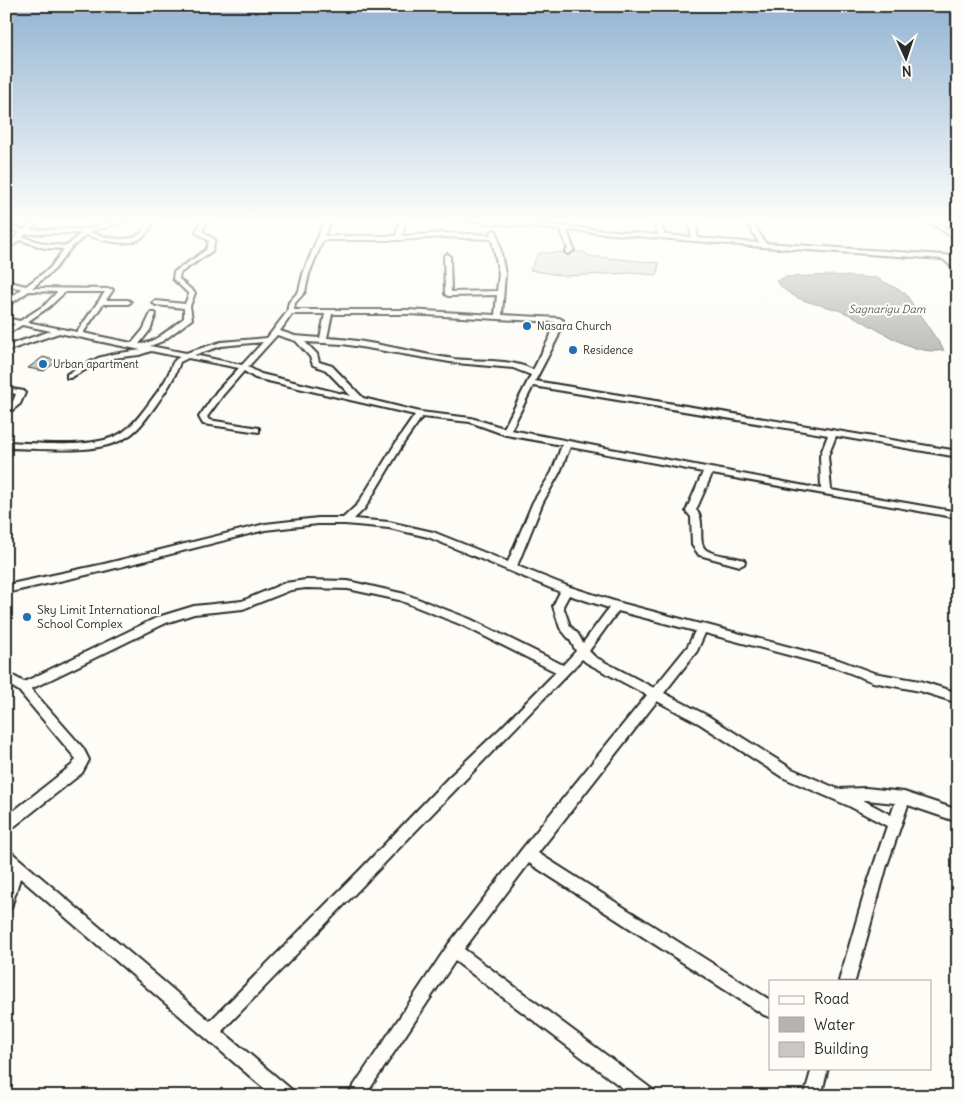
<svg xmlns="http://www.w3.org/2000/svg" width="964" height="1102" font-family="Delius,sans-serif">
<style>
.built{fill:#edece8}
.green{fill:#dfdeda;stroke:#858482}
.water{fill:#b5b4b1;stroke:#7e7d7b}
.building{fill:#c9c8c4;stroke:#2b2b2b}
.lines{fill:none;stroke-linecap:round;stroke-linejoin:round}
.minor-casing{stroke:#2b2b2b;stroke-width:4}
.minor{fill:#fdfcf7;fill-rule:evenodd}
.poi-dot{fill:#1f6fb2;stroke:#fdfcf7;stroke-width:2}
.labels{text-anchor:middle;stroke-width:4.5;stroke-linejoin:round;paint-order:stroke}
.far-water-label{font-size:11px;font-style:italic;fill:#5b5b5a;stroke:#fdfcf7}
.far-poi-label{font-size:11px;fill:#2b2b2b;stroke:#fdfcf7;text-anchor:start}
.poi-label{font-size:12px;fill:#2b2b2b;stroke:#fdfcf7;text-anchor:start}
</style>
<rect width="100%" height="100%" fill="#fdfcf7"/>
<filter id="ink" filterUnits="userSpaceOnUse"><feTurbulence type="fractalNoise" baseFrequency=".02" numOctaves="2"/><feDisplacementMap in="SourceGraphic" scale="10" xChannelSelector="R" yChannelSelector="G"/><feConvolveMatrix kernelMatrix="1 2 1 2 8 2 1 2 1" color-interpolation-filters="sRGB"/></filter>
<g filter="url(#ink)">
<polygon class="built" points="658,219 688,219 693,237 666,235"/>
<polygon class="green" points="585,252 588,256 659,263 657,275 629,273 564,276 530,270 539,253"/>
<path class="water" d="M831,275L877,278L905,293L944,350C912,357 876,326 848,314C822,302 797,306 776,281L786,277Z"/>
<polygon class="building" points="43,357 57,361 44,371 28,368"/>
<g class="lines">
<defs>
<g id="minor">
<path d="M19,219H31L9,225L24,230L35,219H42L30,230L87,229L122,219H132L89,232C103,236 128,245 141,233C144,230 146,224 149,219H155C151,225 149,232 144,236C129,249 102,240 86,235L70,249L54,270L32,288L112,289L113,290L106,300H128L131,302L128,304H103L83,333L132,343L143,330L151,313H155L156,314L150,330L139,344C153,345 173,326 184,318V308L156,305L153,303L156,301L185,304L189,294L173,279L174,272L206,250L209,241L196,232L202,219H208L202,231L215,240L212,251L180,273L179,279L195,293L190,306L192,319L163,341L150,346L186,353L221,342L267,338L287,312L289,302L299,291L303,274L325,219H331L324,236H396L400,219H406L402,236L444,233L492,235L491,232L494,230L497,232L505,274L502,315L559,318L563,320L558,337L535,381L958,451V457L836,436L828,456L831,490L958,512V518L712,474L696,510C707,521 695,545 708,551C718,556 732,556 744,560L745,562L744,564L740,566L699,555L692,545L691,517L686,511L703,472L570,447L560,472L543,502L517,566L570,587L617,602L700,624L702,623L707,625L839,660L874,673L920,681L958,693V703L920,691L873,682L837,668L705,633L697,651L664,693L708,716L792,769L838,789L866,788L904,792L958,810V822L908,805L887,865L855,981H839L866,888L887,826L849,806L782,777L700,724L657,701L538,853L770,1000V1017L764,1015L529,863L464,949L653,1090L655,1096H633L455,961L365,1096H347L448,945L522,849L647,695L587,663L582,659L222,1031L292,1090L294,1096H273L20,878L11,908L6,910V876L8,868L6,866V850L11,852L210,1021L360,870L448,778L500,729L556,672L462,625L399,600L348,589L306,588L291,590L243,609L194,614L166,623L31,689L83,748L89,760L82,773L11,829L6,831V817L72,765L76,759L19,691L6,683V672L24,682L158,617L194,606L242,601L285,583L306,580L348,581L405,594L470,619L563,665L576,651L570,640L560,628L553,606L560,592L428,537L389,528L345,524H318L265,530L104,571L6,593V585L104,564L265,524L318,518H343L358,504L397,441L415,415L255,378L244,371L223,395L207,417L209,420L259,428V432L203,424L199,417L217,391L239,368L188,358L180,362C174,380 166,391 156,405C148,416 139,430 127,437C97,456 41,448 6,448V442C37,443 97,450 123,432C136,423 146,407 156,394C160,388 165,382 168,375C172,367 171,361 180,357L151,351L139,355L113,358L98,363L70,378H67V374L98,358L113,354L141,350L59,333L6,351V346L51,331L22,325L6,335V330L15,324L6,322V318L20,321L45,305L57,292L29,291L6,307V301L22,289L6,285V281L26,286L50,268L64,249L45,248L20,240L6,251V246L20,233L6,228V222ZM81,233L67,246L46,244L23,237L26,234ZM444,237L492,239L499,274L497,291L451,292L450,256L447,254L444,256L445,294L448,296L497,295L495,315L408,310H294L295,303L305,292L309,274L323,240H399ZM65,292H105L77,332L27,322L49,307ZM292,314H325L320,338L295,336L280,331ZM332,314H408L555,322L550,337L533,370C509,358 480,362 454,359C412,353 370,340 327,338ZM277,335L296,341L310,357L313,365L326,370L351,396L261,374L248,367ZM263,342L242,365L194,355L221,346ZM305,342L343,344L456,363L513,368L531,375L504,428L471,418L420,412L363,398L332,366L319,362L317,354ZM533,386L828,435L820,456L821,489L511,430ZM422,417L470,422L506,435L562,445L552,472L533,502L508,562L433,532L389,522L354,519L365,508L405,441ZM569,595L609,608L583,643L578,634L570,626L563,606ZM618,611L695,631L688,646L654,688L595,657L589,651ZM863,800H866L895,803L891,815Z"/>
<polygon points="449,219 476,219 659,235 652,219 658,219 665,235 691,237 690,219 696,219 697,238 759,243 745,219 751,219 765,243 958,256 958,260 951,259 958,266 958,272 943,259 763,247 567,230 574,250 568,254 565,252 568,249 561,230"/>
<polygon points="923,219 931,219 958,235 958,240"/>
<polygon points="6,388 24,391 25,393 20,404 6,415 6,408 13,401 16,394 6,392"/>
<polygon points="812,1068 828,1068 821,1096 804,1096"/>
</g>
</defs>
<use href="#minor" class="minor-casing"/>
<use href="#minor" class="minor"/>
</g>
</g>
<linearGradient id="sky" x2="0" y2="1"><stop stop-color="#93b4d2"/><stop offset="0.59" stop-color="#fefefb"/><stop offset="1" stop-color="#fefefb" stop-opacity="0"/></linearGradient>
<rect width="964" height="374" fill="url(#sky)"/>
<g class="poi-dot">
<circle cx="527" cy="326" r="5"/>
<circle cx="573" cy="350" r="5"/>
<circle cx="43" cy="364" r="5"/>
<circle cx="27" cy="617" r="5"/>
</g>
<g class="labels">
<g class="far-water-label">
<text x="887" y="313">Sagnarigu Dam</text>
</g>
<g class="far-poi-label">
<text x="537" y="330">Nasara Church</text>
<text x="583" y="354">Residence</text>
<text x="53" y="368">Urban apartment</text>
</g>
<g class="poi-label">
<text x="37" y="614">Sky Limit International<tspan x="37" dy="14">School Complex</tspan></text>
</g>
</g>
<rect width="964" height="1102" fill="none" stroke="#fdfcf7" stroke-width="25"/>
<rect x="12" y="12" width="939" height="1077" fill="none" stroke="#2b2b2b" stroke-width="2" filter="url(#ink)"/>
<rect x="769" y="980" width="162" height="90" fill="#fdfcf7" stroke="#a9a8a5"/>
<rect x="779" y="996" width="25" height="8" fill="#fdfcf7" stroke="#a9a8a5"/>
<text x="814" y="1004" font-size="15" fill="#2b2b2b">Road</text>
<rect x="779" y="1017" width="25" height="15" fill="#b5b4b1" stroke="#a9a8a5"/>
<text x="814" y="1030" font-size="15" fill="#2b2b2b">Water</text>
<rect x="779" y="1042" width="25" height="15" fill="#c9c8c4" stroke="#a9a8a5"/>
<text x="814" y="1054" font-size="15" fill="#2b2b2b">Building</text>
<g transform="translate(906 58) rotate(177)" stroke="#fdfcf7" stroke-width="4" paint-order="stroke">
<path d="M0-4L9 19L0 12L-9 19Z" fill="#2b2b2b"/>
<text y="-8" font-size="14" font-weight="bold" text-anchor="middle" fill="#2b2b2b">N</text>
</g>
</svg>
